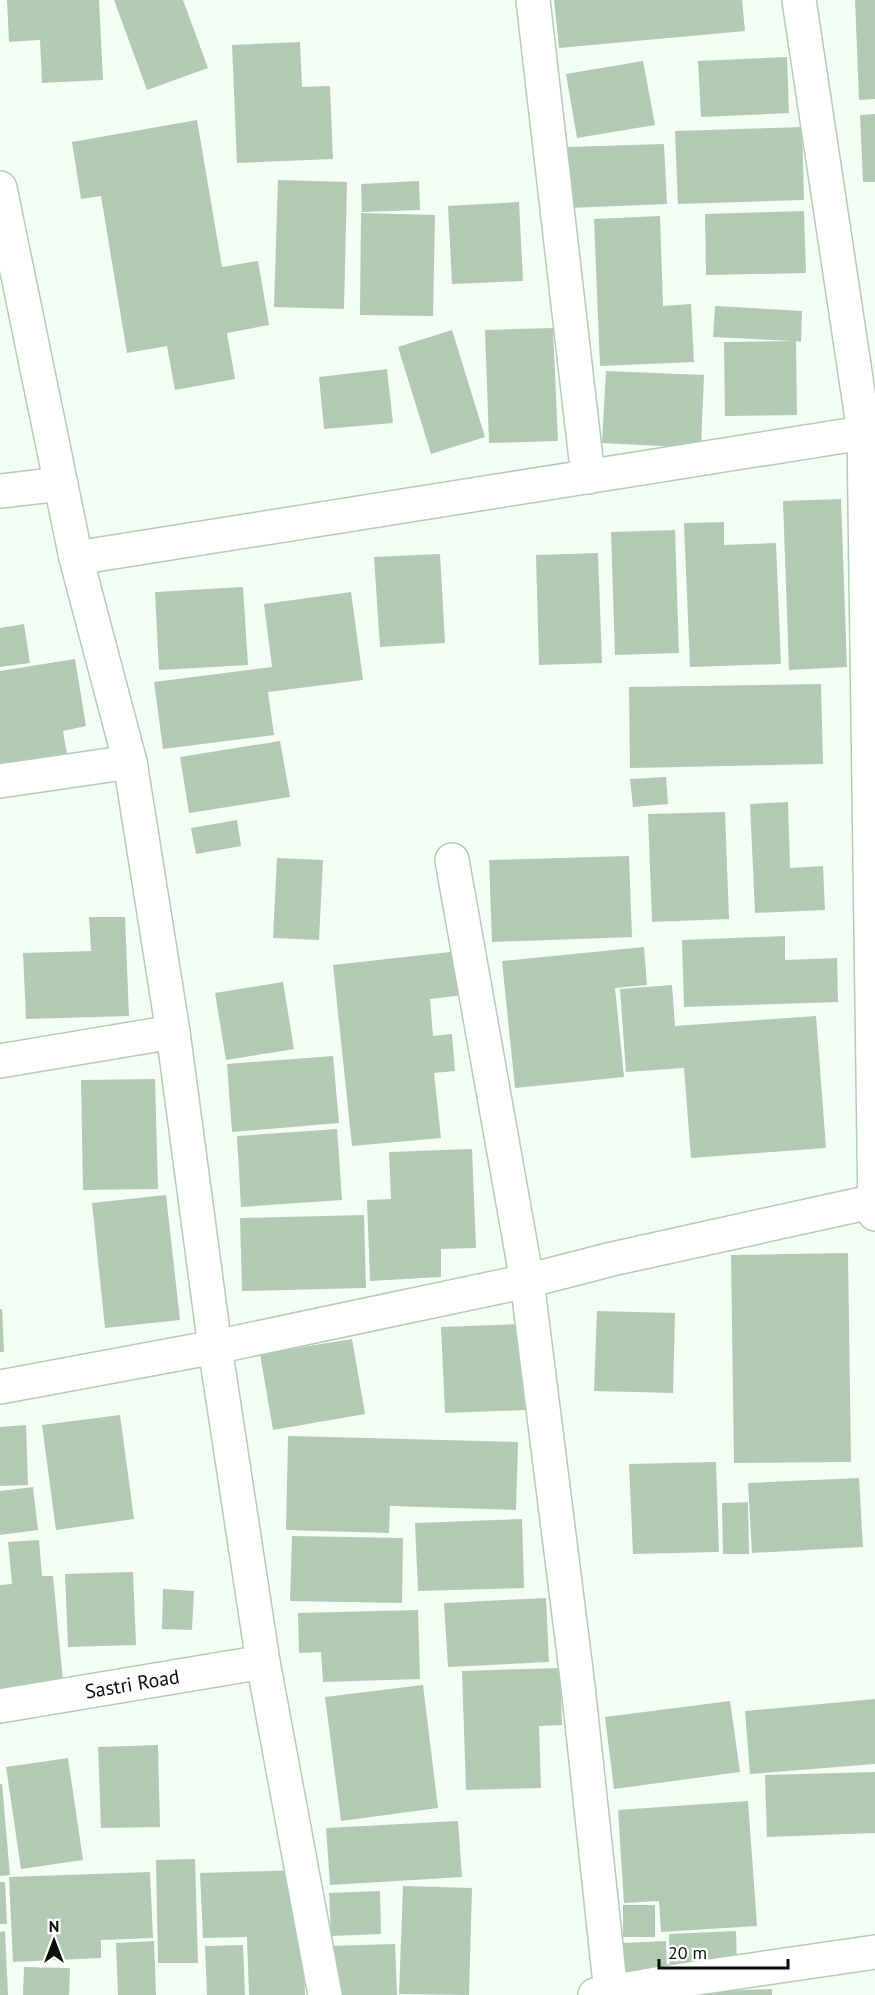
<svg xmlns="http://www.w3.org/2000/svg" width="875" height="1995" font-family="'PT Sans',sans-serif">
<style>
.building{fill:#b2cab4}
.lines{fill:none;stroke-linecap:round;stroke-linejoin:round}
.minor-casing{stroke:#b4ccb6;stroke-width:36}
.minor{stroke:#fff;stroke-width:33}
.labels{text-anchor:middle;stroke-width:5;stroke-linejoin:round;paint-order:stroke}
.street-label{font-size:20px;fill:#070f08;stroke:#fff}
</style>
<rect width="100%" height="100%" fill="#f4fef5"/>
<g class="building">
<polygon points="7,0 99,0 103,80 42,83 40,40 9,42"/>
<polygon points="114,0 183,0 208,68 147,90"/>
<polygon points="554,0 742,0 745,31 559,48"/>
<polygon points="855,0 875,0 875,99 859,100"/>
<polygon points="300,42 302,87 330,86 333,159 237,163 232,45"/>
<polygon points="787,57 789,113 701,117 698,61"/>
<polygon points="643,61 655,125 577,138 566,74"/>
<polygon points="875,114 875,182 863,182 860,115"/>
<polygon points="197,120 222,267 258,261 269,325 227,333 235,379 175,390 167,346 127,353 101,196 81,199 72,142"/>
<polygon points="802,127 804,200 678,204 675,131"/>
<polygon points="664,144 667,204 568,208 566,147"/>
<polygon points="278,180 347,182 344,309 274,307"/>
<polygon points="419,181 420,210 362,212 361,184"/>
<polygon points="519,202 523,281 452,284 448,206"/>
<polygon points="804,211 806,273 706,275 705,214"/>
<polygon points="361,213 435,215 433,316 360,315"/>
<polygon points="660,216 663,306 691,304 694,362 600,366 594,219"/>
<polygon points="715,306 802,311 801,342 796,341 797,415 725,416 724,342 793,341 713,337"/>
<polygon points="553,328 558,441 489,443 485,330"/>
<polygon points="452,330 485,437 431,454 398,347"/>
<polygon points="387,369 393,423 324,429 319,377"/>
<polygon points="606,371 704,375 701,448 602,443"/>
<polygon points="841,499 847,667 789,670 783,501"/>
<polygon points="724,522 724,545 776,543 781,664 690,667 684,523"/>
<polygon points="675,530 679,653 615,655 611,532"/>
<polygon points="598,553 602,663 539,665 536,555"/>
<polygon points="440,554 445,643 380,647 374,557"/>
<polygon points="243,587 248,665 159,670 155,592"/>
<polygon points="351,592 363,680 268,692 274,735 163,749 154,682 272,667 264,604"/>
<polygon points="24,624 30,663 0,667 0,628"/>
<polygon points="75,659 86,726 63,731 68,760 0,771 0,671"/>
<polygon points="821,684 823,764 630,768 629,687"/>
<polygon points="280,741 290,797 189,813 180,757"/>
<polygon points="666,777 668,804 633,807 630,779"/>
<polygon points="788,802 790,868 823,866 825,910 755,913 750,804"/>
<polygon points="725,812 729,919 652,922 648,814"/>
<polygon points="237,820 241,846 196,854 191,828"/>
<polygon points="629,856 632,937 492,942 489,860"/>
<polygon points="277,858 323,860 319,940 273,938"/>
<polygon points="89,917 125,917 129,1016 26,1019 23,953 91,951"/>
<polygon points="785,936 785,960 837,958 838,1002 684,1007 682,940"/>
<polygon points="644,947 647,985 615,988 624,1077 515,1088 502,961"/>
<polygon points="459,951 464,995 430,999 433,1036 452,1034 455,1071 434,1073 441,1138 352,1146 333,965"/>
<polygon points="283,982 294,1049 226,1060 215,993"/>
<polygon points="672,985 675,1026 816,1016 826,1148 691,1158 684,1068 626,1072 620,989"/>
<polygon points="333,1056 339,1123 232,1132 227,1064"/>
<polygon points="155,1079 158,1189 83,1190 81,1080"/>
<polygon points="337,1129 342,1200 241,1207 237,1136"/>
<polygon points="472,1149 476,1248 441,1249 441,1277 370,1281 367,1200 391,1199 389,1152"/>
<polygon points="166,1195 180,1320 105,1328 92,1203"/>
<polygon points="364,1215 366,1288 242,1291 240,1218"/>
<polygon points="848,1253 851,1462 734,1463 731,1255"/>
<polygon points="0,1309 2,1309 4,1352 0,1352"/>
<polygon points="597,1311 675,1313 673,1393 594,1391"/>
<polygon points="521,1324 525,1410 445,1413 441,1327"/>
<polygon points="352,1339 365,1414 273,1430 260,1354"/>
<polygon points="120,1415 134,1519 56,1530 42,1425"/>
<polygon points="26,1425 28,1485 0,1486 0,1427"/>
<polygon points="288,1436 518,1442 516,1510 390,1506 389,1533 286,1530"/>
<polygon points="716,1462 719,1552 633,1554 629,1464"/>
<polygon points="859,1478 863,1547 752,1553 748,1483"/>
<polygon points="33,1487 38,1530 0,1535 0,1491"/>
<polygon points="748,1502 749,1554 723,1554 722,1503"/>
<polygon points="522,1519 524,1588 418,1591 415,1523"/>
<polygon points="292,1536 403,1538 402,1603 290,1601"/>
<polygon points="39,1540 42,1576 53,1576 63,1681 0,1688 0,1585 12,1584 8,1542"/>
<polygon points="133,1572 136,1645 68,1647 65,1574"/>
<polygon points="163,1589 194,1591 192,1630 162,1629"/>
<polygon points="546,1598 549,1662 448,1667 444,1603"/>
<polygon points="418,1610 420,1679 323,1682 321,1652 299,1653 298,1613"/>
<polygon points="560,1668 562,1725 539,1726 541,1788 466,1790 462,1671"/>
<polygon points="423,1685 438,1808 341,1821 325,1697"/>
<polygon points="875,1699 875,1764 750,1774 745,1711"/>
<polygon points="730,1701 740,1772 614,1789 605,1717"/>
<polygon points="158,1745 160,1827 101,1828 98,1747"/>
<polygon points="68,1758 83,1860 21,1869 6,1767"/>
<polygon points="875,1772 875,1833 767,1837 765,1775"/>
<polygon points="0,1784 2,1784 10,1875 0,1876"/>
<polygon points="748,1801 757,1926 661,1932 659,1901 624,1903 618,1810"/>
<polygon points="458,1821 462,1877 330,1885 326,1828"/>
<polygon points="195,1859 198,1963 158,1963 156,1860"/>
<polygon points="301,1870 305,1995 249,1995 247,1937 203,1938 200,1873"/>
<polygon points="150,1872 153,1938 101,1940 101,1958 13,1962 9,1877"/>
<polygon points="0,1882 5,1882 7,1924 0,1924"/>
<polygon points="403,1886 472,1888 469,1995 399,1994"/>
<polygon points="380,1891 381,1934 331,1936 329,1893"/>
<rect x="623" y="1905" width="32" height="32"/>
<polygon points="5,1931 8,1995 0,1995 0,1932"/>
<polygon points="736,1931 737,1967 670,1970 669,1934"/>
<polygon points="154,1941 156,1995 118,1995 116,1943"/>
<polygon points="666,1941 667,1972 623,1974 623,1943"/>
<polygon points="395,1944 397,1995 331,1995 330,1946"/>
<polygon points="243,1945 245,1995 207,1995 205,1946"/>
<polygon points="24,1967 70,1968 69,1995 23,1995"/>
<polygon points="772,1989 772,1995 667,1995 667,1993"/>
</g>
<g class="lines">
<defs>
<g id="minor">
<polyline points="533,0 588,477"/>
<polyline points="799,0 864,432 875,1214"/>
<polyline points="0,188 76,558 130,762 173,1032 215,1347 263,1662 325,1995"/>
<polyline points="0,491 61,484"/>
<polyline points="76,558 875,431"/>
<polyline points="0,781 130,762"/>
<polyline points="452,860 527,1281 578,1686 611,1993"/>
<polyline points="0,1061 173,1032"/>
<polyline points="0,1387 215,1347 527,1281 612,1259 875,1201"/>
<path id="s1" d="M0,1706L263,1662"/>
<polyline points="595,1995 656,1984 875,1952"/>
</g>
</defs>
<use href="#minor" class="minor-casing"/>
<use href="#minor" class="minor"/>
</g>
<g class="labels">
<g class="street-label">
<text dy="7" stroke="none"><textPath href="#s1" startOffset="134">Sastri Road</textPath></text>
</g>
</g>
<g transform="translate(54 1941)" stroke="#ffffff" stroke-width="4.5" paint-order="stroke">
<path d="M0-4.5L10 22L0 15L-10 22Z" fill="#070f08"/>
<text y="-9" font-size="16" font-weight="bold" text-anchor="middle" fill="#070f08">N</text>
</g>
<path d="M659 1959v9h129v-9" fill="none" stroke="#070f08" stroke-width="3"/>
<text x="668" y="1959" font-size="18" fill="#070f08" stroke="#ffffff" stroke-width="4.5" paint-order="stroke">20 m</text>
</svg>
